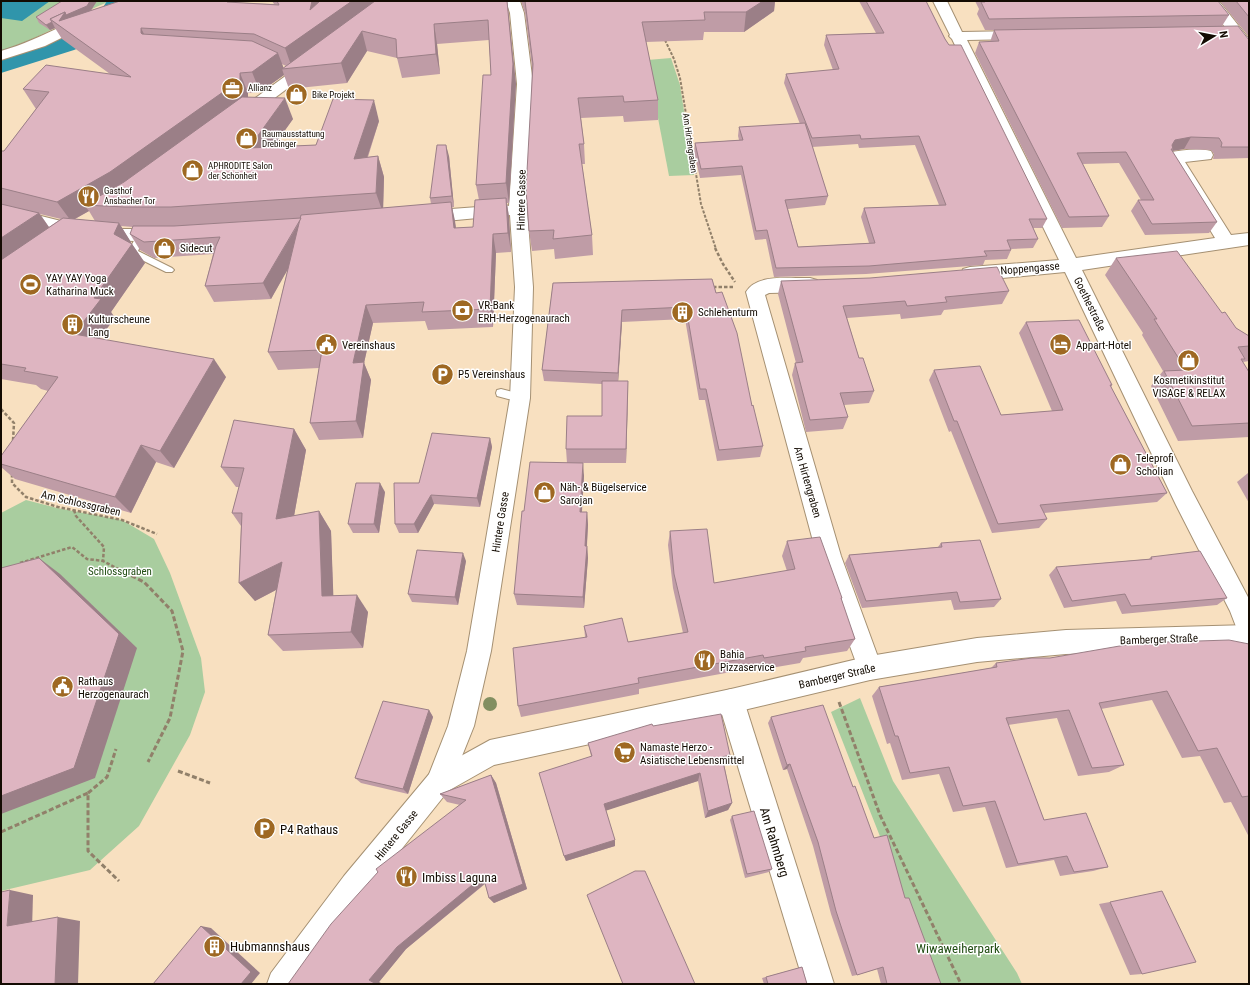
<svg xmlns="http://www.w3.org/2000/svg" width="1250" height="985" font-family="'Roboto Condensed',sans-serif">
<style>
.green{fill:#a9cd9f}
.water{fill:#3095ab}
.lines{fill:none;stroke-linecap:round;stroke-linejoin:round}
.river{fill:#3095ab;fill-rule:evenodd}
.service-casing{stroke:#a59072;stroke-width:2}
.minor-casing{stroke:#a59072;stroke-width:2}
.tertiary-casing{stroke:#a59072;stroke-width:2}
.path-far2{stroke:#91806a;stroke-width:2;stroke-dasharray:3 1.5;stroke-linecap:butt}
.path-far1{stroke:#91806a;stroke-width:2.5;stroke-dasharray:3.5 2;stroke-linecap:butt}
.path{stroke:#91806a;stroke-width:3;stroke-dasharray:5 2.5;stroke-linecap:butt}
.service{fill:#fff;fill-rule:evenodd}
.minor{fill:#fff;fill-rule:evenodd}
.tertiary{fill:#fff;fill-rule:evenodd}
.tree{fill:#828f61}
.wall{fill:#bf9ca6;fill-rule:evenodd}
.shaded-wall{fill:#9b7f87}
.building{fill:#deb5c1;stroke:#9b7f87}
.labels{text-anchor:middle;stroke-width:3;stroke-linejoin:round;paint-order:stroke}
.far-poi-label{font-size:9px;fill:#130b02;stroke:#fff;text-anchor:start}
.far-street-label{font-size:9px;fill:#130b02;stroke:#fff}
.street-label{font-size:11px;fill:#130b02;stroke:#fff}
.poi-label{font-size:11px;fill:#130b02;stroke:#fff;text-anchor:start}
.park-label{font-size:11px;fill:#214d13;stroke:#fff}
.near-poi-label{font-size:13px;fill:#130b02;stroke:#fff;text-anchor:start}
.near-street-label{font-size:13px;fill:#130b02;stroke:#fff}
.near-park-label{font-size:13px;fill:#214d13;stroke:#fff}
</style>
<rect width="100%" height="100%" fill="#f8e0c0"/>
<g class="green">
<path d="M1,1H110C73,16 40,40 1,50Z"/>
<polygon points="671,58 680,85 694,175 669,176 647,60"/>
<polygon points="26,500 57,508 122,520 154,539 170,573 201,658 205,692 190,735 139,826 90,870 1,891 1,513"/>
<polygon points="860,698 893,781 1017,973 1022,984 934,984 881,839 831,712"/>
</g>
<polygon class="water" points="1,1 22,2 24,1 50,1 22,21 1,18"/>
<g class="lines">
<polygon class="river" points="107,1 141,1 123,29 74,50 1,73 1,50 50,36 98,15"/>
<defs>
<g id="service">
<polygon points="141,232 145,235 138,251 172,268 174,270 172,272 166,272 130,254 128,252 138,233"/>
<polygon points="501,389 524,395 525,398 524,401 520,402 497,396 496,393 497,390"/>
</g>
<g id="minor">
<path d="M124,1H146L144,4L106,16L45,46L1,60V51C44,39 81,13 124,1Z"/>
<polygon points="506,1 520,1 524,13 533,84 527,209 533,287 530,398 491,651 474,726 448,791 439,795 430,791 426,782 448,726 467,651 510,398 515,287 510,215 424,223 418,221 415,217 418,213 424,211 505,205 509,206 517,84 510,13"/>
<path d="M933,1H947L962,32L1023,31L1028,32L1030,35L1028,38L1023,39L967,40L1076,258L1215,238L1166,157L1168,153C1181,150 1198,148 1211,151L1213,155L1211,159L1185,162L1231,235L1249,233V245L1082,270L1192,491L1249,599V640L1240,637L1230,611L1176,505L1065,272L970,281L963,279L961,274L963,269L970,267L1059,260L952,39L949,36L950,35Z"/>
<polygon points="1205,1 1219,1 1249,39 1249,53 1244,52"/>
<polygon points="311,60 316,61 318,64 316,67 248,118 242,120 236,118 234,115 236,112 306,61"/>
<path d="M1,206L73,224L121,229H160L166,231L169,235L166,239C156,242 146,241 136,241C88,241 47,229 1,218Z"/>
<path d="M810,278L817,280L819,285L817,290L810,292L769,293L765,295L841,556L882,668L879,676L870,680L861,676L858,668L817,556L746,292C757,273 791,279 810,278Z"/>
<polygon points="731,689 740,692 744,701 834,984 804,984 718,701 722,692"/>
</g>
<polygon id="tertiary" points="1249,625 1249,647 1066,654 977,662 870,680 731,713 494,765 448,791 364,896 300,984 267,984 271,973 344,876 430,773 490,740 731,689 870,656 977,638 1066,630"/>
</defs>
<use href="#service" class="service-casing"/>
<use href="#minor" class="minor-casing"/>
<use href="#tertiary" class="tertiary-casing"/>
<polyline class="path-far2" points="665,40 674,59 680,78 701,204 716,249"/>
<g class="path-far1">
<polyline points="715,248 723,264 735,282"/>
<polyline points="713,287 734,287"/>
<polyline points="1,409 14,423 13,441"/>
<polyline points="12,474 12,483 26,497 58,507 122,520 157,534"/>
<polyline points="74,510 76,516 104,547 103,561 120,570"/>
<polyline points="20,563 72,547 87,559 103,561"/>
</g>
<g class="path">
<polyline points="118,569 144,582 172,611 183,651 170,718 148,762"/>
<polyline points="839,702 880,815 961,984"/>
<polyline points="178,771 210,783"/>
<polyline points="88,793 107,777 116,749"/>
<polyline points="1,832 88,793 88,851 119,881"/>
</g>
<use href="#service" class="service"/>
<use href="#minor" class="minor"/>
<use href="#tertiary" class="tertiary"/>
</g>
<circle class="tree" cx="490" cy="704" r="7"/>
<g class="wall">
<path d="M63,1H97L91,10L227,2L274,4L272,1H507L516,84L509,203H507L509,217L511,252L496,253L493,327L428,330L425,321L373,323L364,363L371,380L363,438L319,440L310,423L319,368L278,370L268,352L288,268L271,299L214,302L205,286L213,254L154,258L140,250L130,234L133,227L121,226L131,243L132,244L145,263L111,312L115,318L99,338L226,377L174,468L156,462L131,513L15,479L1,467V456L48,391L41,389L36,385L1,379V151H4L36,109L23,89L110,74L62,39L55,28L50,30L39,23L36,17ZM489,40L491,75L476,185L479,200L473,227L456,228L452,207H454L449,156L430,198L431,204L383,208L384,177L378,156L368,157L379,121L316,145L273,147L293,119L248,97V93L260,92L284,75L289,89L347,83L367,51L397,58L402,78L440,74L437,44ZM282,64L286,66L283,68ZM89,211L95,221L75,219ZM40,214L61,219L49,227Z"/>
<polygon points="521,1 775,1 774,11 744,32 704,32 703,40 646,42 658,100 658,120 624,122 623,116 581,118 584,144 585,164 582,164 592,235 593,255 555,259 554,249 532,251 529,231 532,67 525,13"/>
<path d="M859,1H926L945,39L1047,219L1042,228H1033L1038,239L1033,248L1011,249V250L1007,259L985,260L983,265L866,274L774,277L766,239L755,240L741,175L700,178L694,152L695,143L739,140L738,136L739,127L800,124L784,83L786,74L833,70L824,45L826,35L876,33ZM858,144L859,148L915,145L939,205L864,208L861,217L869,243L798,247L788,209L825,205L828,196L812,147Z"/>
<polygon points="975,1 1218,1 1229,15 1222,26 1249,40 1249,158 1213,159 1214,154 1211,150 1184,149 1172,151 1217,222 1209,233 1145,235 1131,211 1138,200 1141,200 1119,163 1083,164 1109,216 1102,227 1062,228 975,53 979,42 990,42 994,30 985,30 977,14 979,9"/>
<polygon points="1220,1 1249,1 1249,37"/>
<polygon points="1116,258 1222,313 1236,328 1249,336 1249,361 1243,362 1249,372 1249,437 1178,441 1151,386 1163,371 1142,335 1143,333 1105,275"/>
<polygon points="712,279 752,406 763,446 760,457 717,461 705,400 699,400 685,319 622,322 618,381 628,381 626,463 577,463 584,476 582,512 587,512 588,525 587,546 588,558 584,608 517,605 514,594 524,511 567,463 566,449 602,416 602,384 544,381 542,370 553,283"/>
<polygon points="781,281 1009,291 1002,304 944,310 941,315 901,319 900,314 847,318 859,358 874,391 869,403 844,405 848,417 843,429 806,432 792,375 795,363 796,363 778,294"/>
<polygon points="1026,322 1112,385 1111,387 1167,493 1157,502 1044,513 1047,519 1039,528 992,533 951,431 949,432 929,380 934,370 1001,415 1052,411 1019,333"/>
<polygon points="294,429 306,450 294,516 319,511 331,531 333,596 368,612 363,648 283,651 268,635 276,590 255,601 239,583 241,526 232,513 239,487 236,487 221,467"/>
<polygon points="490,438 492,447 480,507 434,504 418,533 399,533 395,524 419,483"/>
<polygon points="1248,473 1249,473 1249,503 1237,482"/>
<polygon points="385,492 379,533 353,533 348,524"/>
<polygon points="670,531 714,583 787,571 782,556 787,541 842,598 841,600 855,639 847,651 803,658 800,663 759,670 758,667 639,689 639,694 521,717 518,706 585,637 584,626 628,642 683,633 673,588 668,545"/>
<polygon points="941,543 1001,599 994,607 954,610 951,600 862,608 845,563 849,555 938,547"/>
<polygon points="1151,557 1227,598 1217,605 1122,614 1116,601 1064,608 1049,575 1056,567 1149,559"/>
<polygon points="466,561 458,605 412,602 408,594"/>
<polygon points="1249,644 1249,837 1231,802 1224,803 1200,756 1182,758 1152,700 1101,709 1124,765 1109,772 1078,776 1057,718 1008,725 1044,820 1108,867 1093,871 1060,876 1054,860 1006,868 985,807 953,812 939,774 902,780 890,743 887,744 872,696 879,687 991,668 996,663 1050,658"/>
<polygon points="429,710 433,717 408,794 361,783 355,778"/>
<polygon points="771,717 853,787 874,838 905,898 941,984 881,984 877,969 857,975 852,976 831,914 813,846 787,769 783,770 768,723"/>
<polygon points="653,726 730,755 727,763 724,764 732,803 728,810 705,818 698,781 606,810 615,846 566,861 564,856 591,756 588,743"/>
<polygon points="491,775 496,783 527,889 494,903 489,898 485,884 406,949 379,982 288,984 460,805 447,802 440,794"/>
<polygon points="732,816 772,869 769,872 745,878 730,820"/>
<polygon points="1110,902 1142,974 1130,975 1099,904"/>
<polygon points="802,967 807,984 808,984 764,984 762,978"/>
</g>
<g class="shaded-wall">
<polygon points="90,1 97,1 90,12 59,26 53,21 65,12"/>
<polygon points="312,1 383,1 366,15 292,68 285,48 310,10"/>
<polygon points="507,1 516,84 509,203 506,183"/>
<polygon points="763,1 775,1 774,11 744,32 746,12"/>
<polygon points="52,22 55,28 50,30 46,25"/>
<polygon points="434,24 437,44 440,74 436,54"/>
<polygon points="141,28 151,48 141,33"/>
<polygon points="362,31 367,51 347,83 341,63"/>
<polygon points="278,53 284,69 282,69 284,75 260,92 252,72"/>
<polygon points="240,73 248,93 248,100 98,205 84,205 89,211 71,221 57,202"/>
<polygon points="285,98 293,119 258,168 249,148"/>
<polygon points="374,100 379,121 360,179 354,159"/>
<polygon points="1191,137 1184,149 1172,151 1173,149 1171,149 1168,152 1175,140"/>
<polygon points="446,145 449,156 454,207 452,196"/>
<polygon points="378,156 384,177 383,213 376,193"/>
<polygon points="506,198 509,217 511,252 508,233"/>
<polygon points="451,202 455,221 458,246 454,228"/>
<polygon points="39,213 53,233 1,268 1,238"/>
<polygon points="302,218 308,234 271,299 263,283"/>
<polygon points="119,223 131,242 129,248 132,244 145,263 111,312 115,318 89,352 74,334 94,298 114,234"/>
<polygon points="493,234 496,253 493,327 490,309"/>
<polygon points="366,305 373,323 364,363 371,380 363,438 356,421 353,363"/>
<polygon points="622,310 622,322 618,384 618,373"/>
<polygon points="214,359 226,377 174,468 160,451"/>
<polygon points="628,381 628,396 626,463 626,449"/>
<polygon points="294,429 306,450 290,538 276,519"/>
<polygon points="490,438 492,447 480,507 477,498"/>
<polygon points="141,445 156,462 131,513 115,497"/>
<polygon points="583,463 584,476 581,524 580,512"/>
<polygon points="380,483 385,492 379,533 374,524"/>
<polygon points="431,495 434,504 418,533 414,524"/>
<polygon points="319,511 331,531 334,613 322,596"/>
<polygon points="587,512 588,525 586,558 585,546"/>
<polygon points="587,546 588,558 584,608 583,597"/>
<polygon points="463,553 466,561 458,605 455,597"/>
<polygon points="39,558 60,574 137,648 95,778 1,814 1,796"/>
<polygon points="282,562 295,580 255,601 239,583"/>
<polygon points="357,595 368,612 363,648 351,632"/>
<polygon points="429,710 433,717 408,794 403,789"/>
<polygon points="790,764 787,769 783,770 787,765"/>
<polygon points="700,773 698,781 605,811 604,804"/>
<polygon points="491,775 496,783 527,889 494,903 489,898"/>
<polygon points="732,803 728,810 705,818 708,811"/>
<polygon points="615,840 615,846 566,861 564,856"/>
<polygon points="483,876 488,881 406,949 379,982 383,984 376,984 369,980 397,947"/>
<polygon points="10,890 33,895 32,930 7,926"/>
<polygon points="58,917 80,921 78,984 53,984"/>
<polygon points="201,926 211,928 260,973 251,984 241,984"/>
</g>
<g class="building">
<polygon points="62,1 90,1 87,6 66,15 65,12 50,19 52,22 46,25 36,17"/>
<polygon points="120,1 226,1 227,2 279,5 277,1 312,1 310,10 320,1 352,1 285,48 254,34 141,28 141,33 142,34 252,41 278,53 252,72 240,73 240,80 110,172 57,202 1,188 1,151 4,151 49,92 23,89 46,65 131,77 50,19 65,12 59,21"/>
<polygon points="375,1 507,1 513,64 506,183 476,185 483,75 491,75 488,20 434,24 436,54 397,58 396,39 362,31 341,63 282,69"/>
<polygon points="525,1 763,1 746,12 704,12 705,20 642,22 658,100 624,102 623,96 578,98 584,144 579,144 592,235 553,239 554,230 529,231 526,189 533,64"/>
<polygon points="866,1 926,1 945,39 949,45 961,45 1047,219 1029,219 1038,239 1007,240 1011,250 984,251 987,256 869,266 776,268 767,230 756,231 742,166 701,169 695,143 743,140 739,127 805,123 828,196 785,200 798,247 875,243 864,208 946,205 919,136 861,139 860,135 812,138 786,74 839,69 826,35 884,33"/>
<polygon points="984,1 1218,1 1229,15 989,19 981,2 985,2"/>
<polygon points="1236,1 1249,1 1249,17"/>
<polygon points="1238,26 1249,40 1249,147 1221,147 1222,143 1219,138 1191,137 1175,140 1172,145 1173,149 1171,149 1217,222 1152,224 1138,200 1154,200 1126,152 1077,153 1109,216 1069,217 979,42 999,41 994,30"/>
<polygon points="242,97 285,98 249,148 316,145 333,99 374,100 354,159 378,156 376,193 171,207 125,207 84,205 124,182"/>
<polygon points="437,145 446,145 452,196 430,198"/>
<polygon points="506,198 508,233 493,234 490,309 422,312 424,302 366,305 353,363 364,362 356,421 310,423 322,350 268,352 301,215 451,202 454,228 473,227 475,200"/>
<polygon points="1,204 39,213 1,238"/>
<polygon points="63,218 119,223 114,234 132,244 94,298 101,299 74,334 214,359 160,451 141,445 115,497 1,464 1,456 58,377 24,371 26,368 1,364 1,260"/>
<polygon points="301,218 300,220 263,283 205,286 216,246 220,237 144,242 130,234 133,226 174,226"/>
<polygon points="1177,251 1222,313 1225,312 1236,328 1249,336 1249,346 1238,347 1245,359 1241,359 1249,372 1249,423 1192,426 1164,371 1186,370 1154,319 1157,319 1116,258"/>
<polygon points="997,267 1009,291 945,297 947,302 907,306 905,301 843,306 859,358 863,358 874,391 840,393 848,417 810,420 795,363 803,362 781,281 870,278"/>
<polygon points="712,279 716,293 722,292 737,333 752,406 753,405 763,446 719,450 706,389 700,389 686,307 622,310 618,373 542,370 553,283"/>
<polygon points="1079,320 1112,385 1110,385 1167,493 1040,505 1047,519 998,524 957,421 954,421 934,370 980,366 1001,415 1063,410 1026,322"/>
<polygon points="602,381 628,381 626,449 566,449 567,416 602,416"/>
<polygon points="234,420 294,429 276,519 319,511 322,596 357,595 351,632 268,635 282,562 239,583 242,513 232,513 244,468 221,467"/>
<polygon points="432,433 490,438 477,498 431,495 414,524 395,524 394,483 419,483"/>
<polygon points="530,462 583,463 580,512 587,512 585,546 587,546 583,597 514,594 522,511 524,511"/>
<polygon points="356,483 380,483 374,524 348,524"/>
<polygon points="707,529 714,583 795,569 787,541 820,537 842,598 841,598 855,639 805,647 806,651 764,658 763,655 638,678 639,683 518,706 513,648 587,637 584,626 622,618 628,642 688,632 674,574 670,531"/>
<polygon points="980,540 1001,599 960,602 957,592 866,601 849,555 942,547 941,543"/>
<polygon points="417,550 463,553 455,597 408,594"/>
<polygon points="1200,551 1227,598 1131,606 1125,594 1072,601 1056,567 1152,559 1151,557"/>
<polygon points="39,558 119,634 74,768 1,796 1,568"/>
<polygon points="1229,640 1249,644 1249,796 1242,797 1217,748 1198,751 1167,691 1099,703 1124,765 1092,768 1069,710 1006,718 1044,820 1086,813 1108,867 1074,872 1067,856 1018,864 995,801 963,806 949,767 910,773 898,736 895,736 879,687 997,667 996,663 1032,658 1050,658 1137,643"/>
<polygon points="383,701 429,710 403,789 355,778"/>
<polygon points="823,705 853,787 855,786 874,838 887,835 905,898 909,898 941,984 887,984 883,967 857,975 836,911 818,842 790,764 787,765 771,717"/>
<polygon points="721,714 730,755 722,757 732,803 708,811 700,773 604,804 615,840 564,856 539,773 592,756 588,743 652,724 653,726"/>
<polygon points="491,775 523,884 489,898 483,876 397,947 369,980 376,984 286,984 288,984 331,924 378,872 376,869 466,800 440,794"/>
<polygon points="754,811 772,869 747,874 732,816"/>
<polygon points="635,871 645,871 695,984 623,984 587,895"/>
<polygon points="10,890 7,926 58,917 55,984 1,984 1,892"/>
<polygon points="1162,891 1196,962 1142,974 1110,902"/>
<polygon points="201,926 251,972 241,984 153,984"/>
<polygon points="802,967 807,984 808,984 768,984 766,977"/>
</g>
<defs>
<symbol id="office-disc" viewBox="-11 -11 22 22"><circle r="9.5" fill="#9e6822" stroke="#fff"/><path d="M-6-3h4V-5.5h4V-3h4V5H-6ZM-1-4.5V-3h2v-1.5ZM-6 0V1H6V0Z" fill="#fff"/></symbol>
<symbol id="shop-disc" viewBox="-11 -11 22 22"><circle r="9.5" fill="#9e6822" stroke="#fff"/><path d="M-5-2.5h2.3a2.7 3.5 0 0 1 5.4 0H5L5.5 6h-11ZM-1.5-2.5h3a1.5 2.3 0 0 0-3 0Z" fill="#fff"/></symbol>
<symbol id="restaurant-disc" viewBox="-11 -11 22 22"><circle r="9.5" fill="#9e6822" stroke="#fff"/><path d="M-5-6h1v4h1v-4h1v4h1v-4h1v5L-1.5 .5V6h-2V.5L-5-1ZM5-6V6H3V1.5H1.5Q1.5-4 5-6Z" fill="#fff"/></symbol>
<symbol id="stadium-disc" viewBox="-11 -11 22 22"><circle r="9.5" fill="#9e6822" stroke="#fff"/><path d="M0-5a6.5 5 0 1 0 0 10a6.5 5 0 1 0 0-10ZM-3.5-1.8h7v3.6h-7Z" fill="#fff"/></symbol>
<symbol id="bank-disc" viewBox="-11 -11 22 22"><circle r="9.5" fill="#9e6822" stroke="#fff"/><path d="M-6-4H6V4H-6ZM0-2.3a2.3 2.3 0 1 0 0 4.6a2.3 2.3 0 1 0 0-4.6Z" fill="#fff"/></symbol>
<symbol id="building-disc" viewBox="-11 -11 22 22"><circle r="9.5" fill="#9e6822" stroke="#fff"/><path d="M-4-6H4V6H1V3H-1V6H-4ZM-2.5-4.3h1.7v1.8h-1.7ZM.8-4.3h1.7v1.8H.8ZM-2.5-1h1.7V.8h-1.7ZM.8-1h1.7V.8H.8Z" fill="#fff"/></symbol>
<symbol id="civic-disc" viewBox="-11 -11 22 22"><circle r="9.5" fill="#9e6822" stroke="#fff"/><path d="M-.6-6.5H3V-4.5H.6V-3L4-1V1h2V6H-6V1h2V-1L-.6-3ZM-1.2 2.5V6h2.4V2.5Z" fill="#fff"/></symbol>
<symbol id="hotel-disc" viewBox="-11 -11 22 22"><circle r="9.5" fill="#9e6822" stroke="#fff"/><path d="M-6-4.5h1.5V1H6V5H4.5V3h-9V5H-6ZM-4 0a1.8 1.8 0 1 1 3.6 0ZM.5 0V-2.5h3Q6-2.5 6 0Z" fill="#fff"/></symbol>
<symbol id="parking-disc" viewBox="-11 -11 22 22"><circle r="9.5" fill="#9e6822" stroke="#fff"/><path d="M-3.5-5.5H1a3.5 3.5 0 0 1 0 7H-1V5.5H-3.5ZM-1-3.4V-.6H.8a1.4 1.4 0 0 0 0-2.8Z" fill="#fff"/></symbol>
<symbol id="supermarket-disc" viewBox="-11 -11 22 22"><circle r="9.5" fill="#9e6822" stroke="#fff"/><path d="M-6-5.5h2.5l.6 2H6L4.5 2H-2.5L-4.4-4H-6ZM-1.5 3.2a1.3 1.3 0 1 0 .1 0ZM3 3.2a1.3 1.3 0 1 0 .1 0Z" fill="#fff"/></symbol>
</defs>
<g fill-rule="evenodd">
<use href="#office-disc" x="220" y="76" width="25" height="25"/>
<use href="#shop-disc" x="284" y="82" width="25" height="25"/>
<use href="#shop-disc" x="234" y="126" width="25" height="25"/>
<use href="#shop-disc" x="180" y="158" width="25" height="25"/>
<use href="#restaurant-disc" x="76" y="184" width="25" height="25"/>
<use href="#shop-disc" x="152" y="236" width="25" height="25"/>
<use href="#stadium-disc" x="18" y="272" width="25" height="25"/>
<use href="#bank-disc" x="450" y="298" width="25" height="25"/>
<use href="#building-disc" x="670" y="300" width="25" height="25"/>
<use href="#building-disc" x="60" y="312" width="25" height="25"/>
<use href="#civic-disc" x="314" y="332" width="25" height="25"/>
<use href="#hotel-disc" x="1048" y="332" width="25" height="25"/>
<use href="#shop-disc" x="1176" y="348" width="25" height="25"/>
<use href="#parking-disc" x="430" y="362" width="25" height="25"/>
<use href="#shop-disc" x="1108" y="452" width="25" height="25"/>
<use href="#shop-disc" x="532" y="480" width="25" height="25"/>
<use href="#restaurant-disc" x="692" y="648" width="25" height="25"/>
<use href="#civic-disc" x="50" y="674" width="25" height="25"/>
<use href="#supermarket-disc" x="612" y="740" width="25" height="25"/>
<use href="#parking-disc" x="252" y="816" width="25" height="25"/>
<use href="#restaurant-disc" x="394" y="864" width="25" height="25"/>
<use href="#building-disc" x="202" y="934" width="25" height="25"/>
</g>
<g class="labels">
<g class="far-poi-label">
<text x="248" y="91">Allianz</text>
<text x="312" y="98">Bike Projekt</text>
<text x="262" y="137">Raumausstattung<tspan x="262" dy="10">Drebinger</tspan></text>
<text x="208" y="169">APHRODITE Salon<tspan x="208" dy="10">der Schönheit</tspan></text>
<text x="104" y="194">Gasthof<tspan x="104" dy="10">Ansbacher Tor</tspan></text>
</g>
<g class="far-street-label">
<text transform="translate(690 143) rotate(82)" y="3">Am Hirtengraben</text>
</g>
<g class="street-label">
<text transform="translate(521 200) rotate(-89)" y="4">Hintere Gasse</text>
<text transform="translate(1030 268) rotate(-5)" y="4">Noppengasse</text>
<text transform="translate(1090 304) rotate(64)" y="4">Goethestraße</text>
<text transform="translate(808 482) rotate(74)" y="4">Am Hirtengraben</text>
<text transform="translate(81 503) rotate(13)" y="4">Am Schlossgraben</text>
<text transform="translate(500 522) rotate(-81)" y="4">Hintere Gasse</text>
<text transform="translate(1159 639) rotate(-2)" y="4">Bamberger Straße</text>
<text transform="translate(837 676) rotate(-13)" y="4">Bamberger Straße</text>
<text transform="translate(396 835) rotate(-51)" y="4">Hintere Gasse</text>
</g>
<g class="poi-label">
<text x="180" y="252">Sidecut</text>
<text x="46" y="282">YAY YAY Yoga<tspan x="46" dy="13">Katharina Muck</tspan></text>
<text x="478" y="309">VR-Bank<tspan x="478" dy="13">ERH-Herzogenaurach</tspan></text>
<text x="698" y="316">Schlehenturm</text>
<text x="88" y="323">Kulturscheune<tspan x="88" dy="13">Lang</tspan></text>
<text x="342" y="349">Vereinshaus</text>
<text x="1076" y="349">Appart-Hotel</text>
<text x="458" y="378">P5 Vereinshaus</text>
<text x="1189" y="384" text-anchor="middle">Kosmetikinstitut<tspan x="1189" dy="13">VISAGE &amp; RELAX</tspan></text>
<text x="1136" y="462">Teleprofi<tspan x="1136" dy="13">Scholian</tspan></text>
<text x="560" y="491">Näh- &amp; Bügelservice<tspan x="560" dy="13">Sarojan</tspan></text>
<text x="720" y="658">Bahia<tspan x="720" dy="13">Pizzaservice</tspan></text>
<text x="78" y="685">Rathaus<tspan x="78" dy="13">Herzogenaurach</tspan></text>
<text x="640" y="751">Namaste Herzo -<tspan x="640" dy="13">Asiatische Lebensmittel</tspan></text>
</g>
<g class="park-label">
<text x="120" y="575">Schlossgraben</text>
</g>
<g class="near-poi-label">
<text x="280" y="834">P4 Rathaus</text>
<text x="422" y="882">Imbiss Laguna</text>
<text x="230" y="951">Hubmannshaus</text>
</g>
<g class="near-street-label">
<text transform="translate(775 842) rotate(73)" y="5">Am Rahmberg</text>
</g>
<g class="near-park-label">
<text x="958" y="953">Wiwaweiherpark</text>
</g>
</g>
<rect width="1250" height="985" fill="none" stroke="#130b02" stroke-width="4"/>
<g transform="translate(1214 36) rotate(80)" stroke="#ffffff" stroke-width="3" paint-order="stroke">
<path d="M0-3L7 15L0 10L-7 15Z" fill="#130b02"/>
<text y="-6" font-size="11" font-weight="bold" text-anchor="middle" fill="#130b02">N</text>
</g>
</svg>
